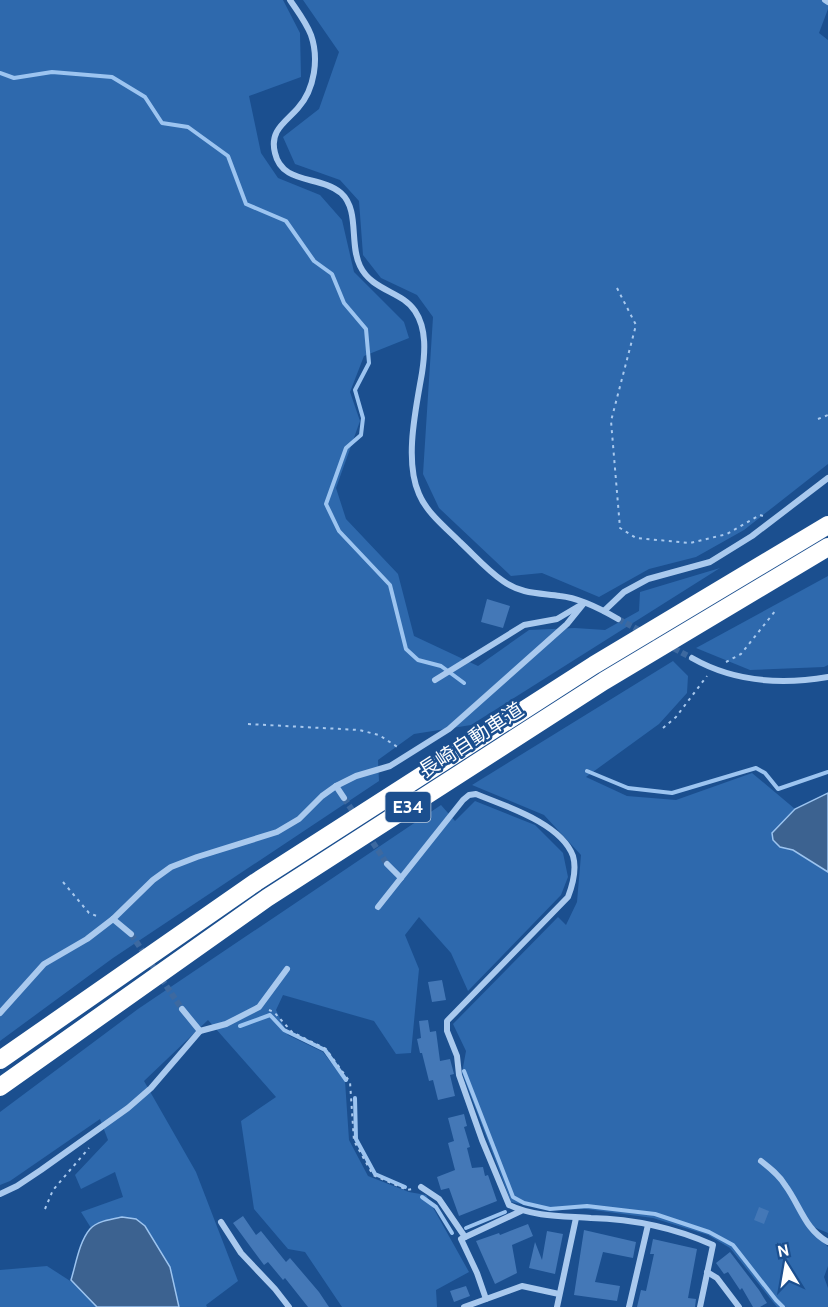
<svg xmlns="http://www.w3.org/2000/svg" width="828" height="1307" font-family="Cabin,'Noto Sans JP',sans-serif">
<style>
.green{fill:#2e69ad}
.water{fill:#3c6290;stroke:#9cc4f0;stroke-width:1.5}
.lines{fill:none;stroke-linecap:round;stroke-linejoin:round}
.stream{stroke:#9cc4f0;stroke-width:4}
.building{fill:#4478b7}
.street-tunnel{stroke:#3d69a0;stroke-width:6;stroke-dasharray:6 3;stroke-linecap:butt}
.path{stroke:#a9c9ee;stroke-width:2;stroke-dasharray:3 4.5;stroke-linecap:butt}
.street{stroke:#a9c9ee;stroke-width:6}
.highway{stroke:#fff;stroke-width:18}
.labels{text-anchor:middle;stroke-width:5;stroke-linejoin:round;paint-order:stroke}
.shield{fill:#1b4f8f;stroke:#bbcadd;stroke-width:1.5}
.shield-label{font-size:18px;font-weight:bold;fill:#fff}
.street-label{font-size:20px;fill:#fff;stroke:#1b4f8f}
</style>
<rect width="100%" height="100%" fill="#1b4f8f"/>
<g class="green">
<polygon points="0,0 283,0 300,33 301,77 249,96 261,153 278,178 320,195 342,220 354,272 404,322 409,338 364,356 350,392 360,421 336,488 346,519 398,574 414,636 478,666 529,630 575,628 605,630 639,611 640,592 720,568 471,725 414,734 378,760 379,781 113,958 0,1041"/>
<polygon points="303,0 828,0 828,9 819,33 828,40 828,464 744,530 696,557 649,569 599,597 542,573 511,576 439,508 423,474 433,317 417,295 381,278 363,255 359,201 340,180 295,164 283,137 319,109 339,52"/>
<polygon points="828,576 828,665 824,667 750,670 696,648"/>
<polygon points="673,661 688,676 687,693 659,724 586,777 627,796 676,800 752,773 795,809 773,833 780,847 793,850 828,872 828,1233 804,1223 828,1247 828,1266 824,1277 828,1288 828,1307 777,1307 730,1248 708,1235 653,1218 586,1209 551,1210 511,1202 462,1073 466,1051 453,1024 558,917 566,925 577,902 581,855 544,815 472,785"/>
<path d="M475,801L535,825L563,853L568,877L561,895L468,991L451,953L419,917L405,935L419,969L411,1053L396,1054L374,1021L283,995L276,1010L288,1035L323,1052L345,1081L349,1140L368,1176L409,1192L426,1195L469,1272L436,1290L437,1307H342L305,1252L288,1249L254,1209L241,1121L276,1097L208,1020L144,1081L196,1172L238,1281L206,1305L207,1307H179L173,1281L136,1219C119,1217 107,1221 91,1228L81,1212L123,1197L115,1172L81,1189L75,1175L108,1140L100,1119L10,1181L0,1185V1112L138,1009L441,805L455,821Z"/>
<polygon points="47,1266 78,1286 97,1307 0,1307 0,1270"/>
</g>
<g class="water">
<polygon points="828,793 828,872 793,850 780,847 773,840 772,833 795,809"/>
<path d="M122,1217L136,1219L145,1226L170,1267L179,1307H97L71,1280C76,1264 79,1242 90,1229C97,1221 112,1219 122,1217Z"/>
</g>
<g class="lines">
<g class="stream">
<polyline points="0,73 14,78 52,72 112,77 145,97 162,123 188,127 228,156 246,204 286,221 314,261 332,274 344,303 366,329 369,363 355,390 363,418 361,435 346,448 326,504 339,531 390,585 406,649 418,660 441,666 464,683"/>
<polyline points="587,771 628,788 672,793 756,768 765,773 778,789 828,772"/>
<polyline points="240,1026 270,1015 284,1030 325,1050 346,1080"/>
<polyline points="464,1071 513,1197 524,1203 550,1209 587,1206 655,1214 709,1232 733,1245 776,1300 783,1307"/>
<polyline points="355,1098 356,1139 375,1174 405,1187"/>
<polyline points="422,1197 436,1207 452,1233"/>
<polyline points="466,1228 505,1212"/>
</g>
</g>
<g class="building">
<polygon points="487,599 510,606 503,628 481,622"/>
<polygon points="442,980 446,1000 432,1002 428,982"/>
<polygon points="428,1020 430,1032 436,1031 440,1061 450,1059 454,1074 450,1075 455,1096 438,1100 433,1080 429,1081 422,1053 420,1053 417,1039 421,1038 419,1021"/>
<polygon points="464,1114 467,1126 464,1127 470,1147 467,1148 472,1168 483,1167 485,1176 488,1175 497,1201 459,1216 449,1188 441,1190 437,1177 455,1170 448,1143 454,1141 448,1118"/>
<polygon points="759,1207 769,1211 764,1224 754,1220"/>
<polygon points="243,1216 256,1235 261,1231 286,1262 290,1258 319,1292 329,1307 308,1307 285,1278 283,1280 268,1262 264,1265 233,1223"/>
<polygon points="528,1224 533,1236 512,1245 517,1273 495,1284 476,1241 499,1233 500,1235"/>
<polygon points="584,1230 636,1242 633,1258 603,1252 595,1282 620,1286 617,1301 574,1295"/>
<polygon points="547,1231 563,1234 555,1274 529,1268 535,1242 542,1260"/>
<polygon points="653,1239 697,1249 688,1298 696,1299 695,1307 637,1307 641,1290 646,1291 654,1254 650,1254"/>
<polygon points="730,1252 759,1290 767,1303 760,1307 753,1307 742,1288 740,1290 728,1272 724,1274 716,1263"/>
<polygon points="466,1286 470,1296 454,1302 450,1291"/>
</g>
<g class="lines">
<g class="street-tunnel">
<polyline points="618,619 692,658"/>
<polyline points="344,798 356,816"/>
<polyline points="368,835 387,864"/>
<polyline points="131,934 182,1009"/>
</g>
<g class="path">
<polyline points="617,288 636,325 611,421 620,528 636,538 690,543 727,534 760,515 763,516"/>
<polyline points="818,419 828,415"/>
<polyline points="726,662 741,654 776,610"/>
<polyline points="248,724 359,730 379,735 399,748"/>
<polyline points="663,728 676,717 707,676"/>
<polyline points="63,882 89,913 99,917"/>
<polyline points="269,1010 274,1012 292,1032 326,1049 350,1082 354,1141 373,1175 407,1190 413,1189"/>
<polyline points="45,1209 53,1190 89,1148"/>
</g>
<g class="street">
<path d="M290,0C298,12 306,22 311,35C319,58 315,89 298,108C286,122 269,130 275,153C282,185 320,175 341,193C360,210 349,244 360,266C372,291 402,291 415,311C427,329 425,353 422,373C416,408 404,461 419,494C427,513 445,527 460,542C474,555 487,570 503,581C521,594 539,593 560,596C580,598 601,609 618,619"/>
<polyline points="825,0 828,2"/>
<polyline points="604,611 624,592 648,579 710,562 752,536 828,478"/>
<path d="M692,658C734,682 781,685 828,677"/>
<polyline points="435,680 524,625 557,619 579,606"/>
<polyline points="336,786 344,798"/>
<path d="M387,864L401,878L463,800L469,795L476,794C505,806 561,823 573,856C577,870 573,884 568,897L447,1021V1031L457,1056L459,1075L482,1140L509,1205C534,1217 563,1216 591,1218C632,1219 675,1228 713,1245L700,1307"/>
<polyline points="378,907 401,878"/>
<polyline points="113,919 131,934"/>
<polyline points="0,1013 44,964 87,939 113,919 153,880 171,867 197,857 277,832 299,819 322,796 336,786 356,776 390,766 449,729 567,624 584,603"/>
<polyline points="200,1031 226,1024 259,1007 287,969"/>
<path d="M761,1161C770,1168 779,1175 785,1185C800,1205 805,1230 828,1242"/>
<polyline points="421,1187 439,1199 465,1237"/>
<polyline points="0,1194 17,1186 41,1170 128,1108 151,1088 200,1031 182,1009"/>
<polyline points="221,1222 241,1253 275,1289 289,1307"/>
<polyline points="707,1272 717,1278 739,1307"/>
<polyline points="486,1299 477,1273 461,1239 521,1211"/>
<polyline points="464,1307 522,1286 559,1294"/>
<polyline points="557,1307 576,1218"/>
<polyline points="629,1307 648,1225"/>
</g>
<g class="highway">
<polyline points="0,1060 256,882 594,665 828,525"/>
<polyline points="0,1087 267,898 604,681 828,547"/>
</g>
</g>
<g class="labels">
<rect class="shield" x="385.5" y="792" width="45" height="30" rx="4.5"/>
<g class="shield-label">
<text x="408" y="813">E34</text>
</g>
<g class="street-label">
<text transform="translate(471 740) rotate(-33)" y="7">長崎自動車道</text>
</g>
</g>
<g transform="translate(786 1265) rotate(349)" stroke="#1b4f8f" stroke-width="4.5" paint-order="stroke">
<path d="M0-4.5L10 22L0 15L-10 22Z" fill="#ffffff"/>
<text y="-9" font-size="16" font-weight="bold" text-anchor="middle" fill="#ffffff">N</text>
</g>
</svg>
